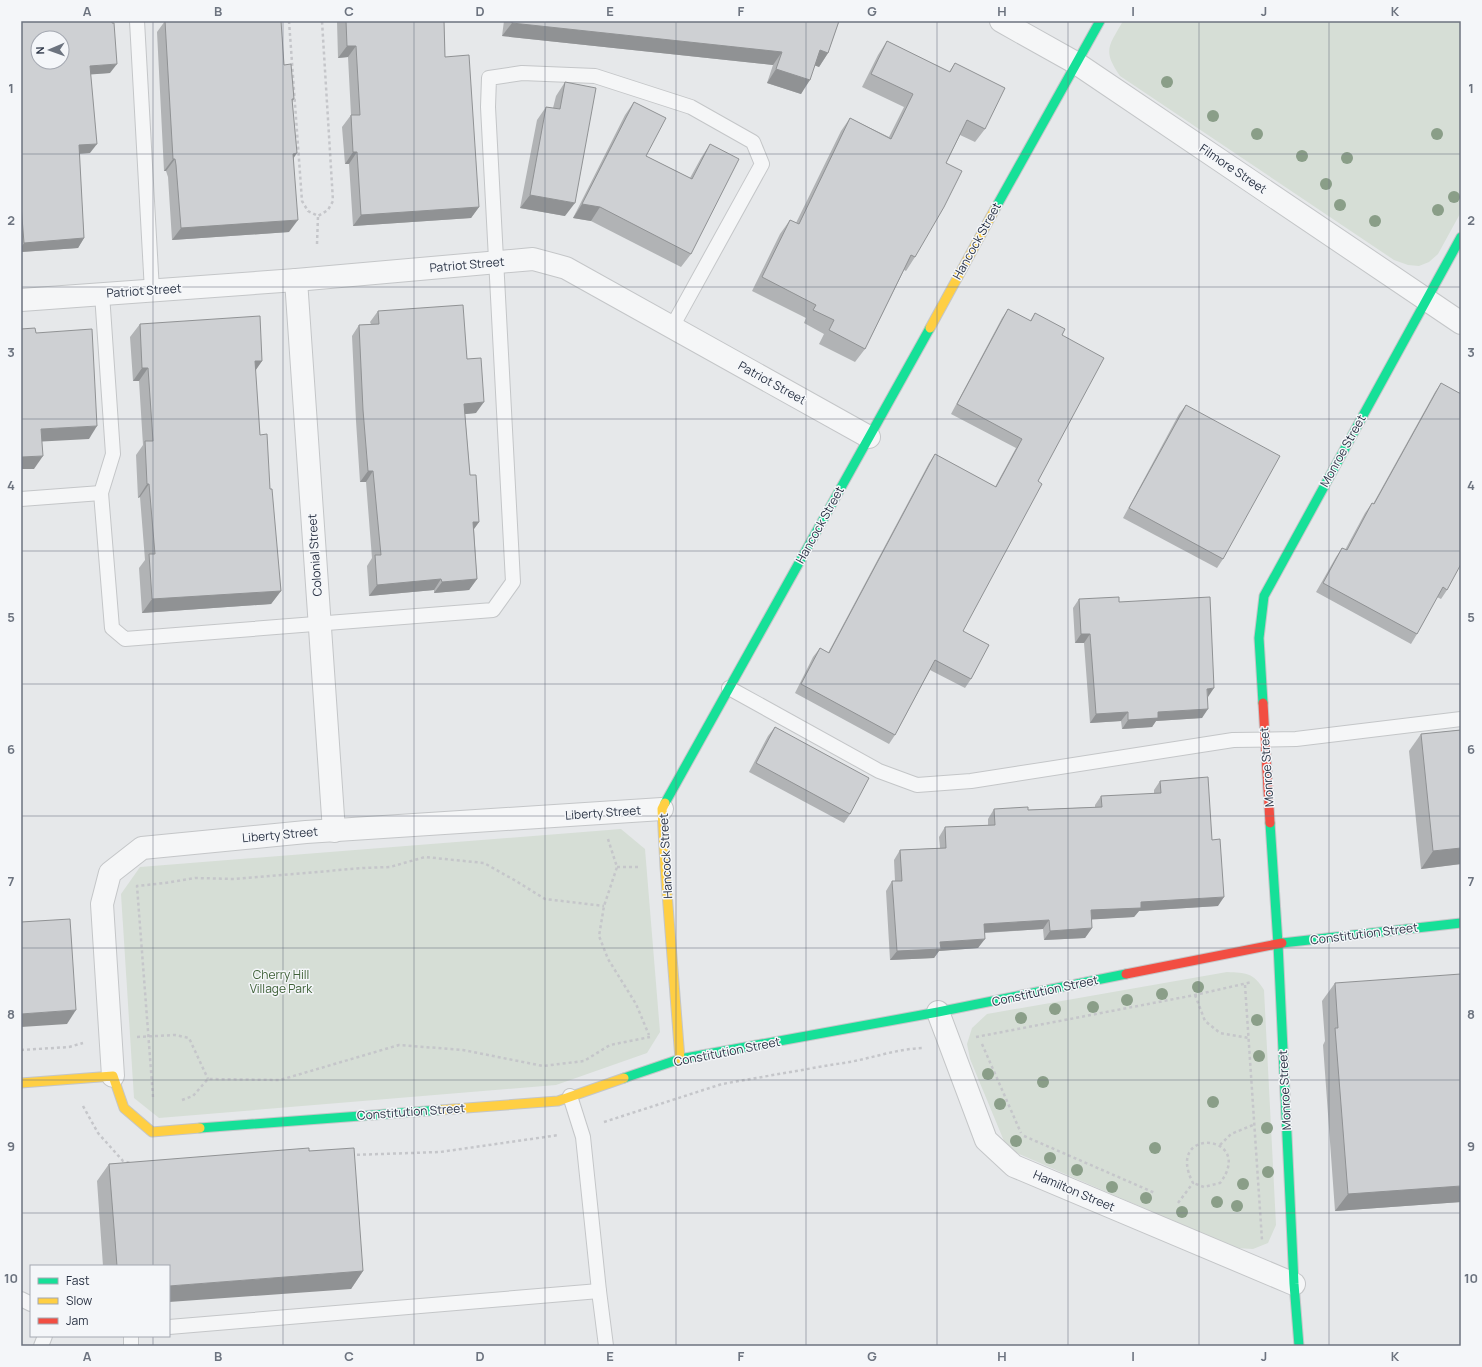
<svg xmlns="http://www.w3.org/2000/svg" width="1482" height="1367" font-family="Manrope,sans-serif">
<style>
.green{fill:#d6ded6}
.lines{fill:none;stroke-linecap:round;stroke-linejoin:round}
.lane-casing{stroke:#c4c6c8;stroke-width:16}
.street-casing{stroke:#c4c6c8;stroke-width:24}
.fast-casing{stroke:#c4c6c8;stroke-width:11}
.slow-casing{stroke:#c4c6c8;stroke-width:11}
.jam-casing{stroke:#c4c6c8;stroke-width:11}
.path{stroke:#c5c6ca;stroke-width:2.5;stroke-dasharray:3 3;stroke-linecap:butt}
.lane{stroke:#f5f6f7;stroke-width:14}
.street{stroke:#f5f6f7;stroke-width:22}
.fast{stroke:#16e098;stroke-width:9}
.slow{stroke:#ffcf43;stroke-width:9}
.jam{stroke:#f24e42;stroke-width:9}
.tree{fill:#8a9e88}
.wall{fill:#b1b3b5}
.shaded-wall{fill:#909294}
.building{fill:#ced0d3;stroke:#909294;fill-rule:evenodd}
.grid{fill:none;stroke:#6c737f;stroke-width:1;stroke-opacity:0.55}
.labels{text-anchor:middle;stroke-width:3;stroke-linejoin:round;paint-order:stroke}
.street-label{font-size:12px;fill:#2b3445;stroke:#f4f6f9}
.park-label{font-size:12px;fill:#3f6138;stroke:#f4f6f9}
.neatline{fill:none;stroke:#6c737f;stroke-width:1.5}
.grid-label{font-size:13px;text-anchor:middle;font-weight:bold;fill:#6c737f}
</style>
<rect width="100%" height="100%" fill="#e6e8ea"/>
<g class="green">
<path d="M1123,21H1461V212L1438,254L1429,262L1419,266L1408,265L1394,260L1120,76C1102,50 1109,46 1123,21Z"/>
<polygon points="621,829 645,849 660,1032 647,1053 556,1085 159,1118 134,1098 121,894 140,867"/>
<path d="M1227,972C1246,973 1253,972 1264,990L1276,1225L1268,1243L1253,1249L1236,1248L1026,1157L1012,1151L1004,1141L970,1059L967,1044L972,1028L987,1014Z"/>
</g>
<g class="lines">
<defs>
<g id="lane">
<polyline points="137,21 152,291"/>
<polyline points="102,294 113,454 101,493 112,628 125,639 493,610 513,582 488,107 489,78 522,73 595,76 691,107 753,142 762,164 672,327"/>
<polyline points="21,499 101,493"/>
<polyline points="729,688 879,771 917,785 971,781 1233,740 1296,739 1461,719"/>
<polyline points="570,1096 583,1137 599,1291 606,1346"/>
<polyline points="21,1299 31,1304"/>
<polyline points="169,1327 599,1291"/>
<polyline points="131,1336 131,1346"/>
<polyline points="41,1346 45,1336"/>
</g>
<g id="street">
<polyline points="1001,21 1076,63 1461,323"/>
<polyline points="296,280 334,831"/>
<polyline points="21,300 296,280 533,259 566,268 869,437"/>
<polyline points="938,1012 986,1140 1014,1166 1294,1284"/>
<polyline points="113,1076 102,904 110,873 142,848 306,832 662,809"/>
</g>
<g id="fast">
<polyline points="995,209 1100,21"/>
<polyline points="1263,703 1259,638 1264,596 1461,237"/>
<polyline points="665,803 930,328"/>
<polyline points="1270,823 1278,944 1294,1284 1299,1346"/>
<polyline points="1282,943 1461,923"/>
<polyline points="624,1078 680,1059 938,1012 1126,974"/>
<polyline points="200,1128 440,1110"/>
</g>
<g id="slow">
<polyline points="930,328 995,209"/>
<polyline points="665,803 662,809 665,867 680,1059"/>
<polyline points="21,1083 113,1076 124,1108 152,1132 200,1128"/>
<polyline points="440,1110 558,1101 624,1078"/>
</g>
<g id="jam">
<polyline points="1263,703 1270,823"/>
<polyline points="1126,974 1282,943"/>
</g>
</defs>
<use href="#lane" class="lane-casing"/>
<use href="#street" class="street-casing"/>
<use href="#fast" class="fast-casing"/>
<use href="#slow" class="slow-casing"/>
<use href="#jam" class="jam-casing"/>
<g class="path">
<polyline points="289,21 302,201 308,211 318,216 328,210 333,201 322,21"/>
<polyline points="317,244 318,216"/>
<polyline points="608,839 617,867 604,906 599,936 608,959 636,1004 649,1035"/>
<polyline points="617,867 638,867"/>
<polyline points="1245,985 1262,1240 1260,1239"/>
<polyline points="1195,995 1205,1021 1220,1033 1249,1038"/>
<polyline points="137,1037 175,1035 189,1038 208,1079"/>
<polyline points="976,1037 1195,995 1252,982"/>
<polyline points="982,1044 1021,1133"/>
<polyline points="21,1050 69,1047 83,1043"/>
<polyline points="153,1097 137,886 165,883 195,878 235,879 363,868 390,867 425,857 484,863 516,881 545,899 604,906"/>
<polyline points="182,1100 193,1096 208,1079 280,1080 399,1045 463,1050 543,1066 584,1061 610,1045 650,1037"/>
<polyline points="83,1106 98,1133 123,1161 130,1163"/>
<path d="M604,1122L722,1084L836,1064C865,1061 893,1049 923,1048"/>
<polyline points="1024,1136 1155,1193"/>
<polyline points="1220,1145 1231,1134 1253,1125"/>
<polyline points="351,1155 440,1152 559,1135"/>
<path d="M1178,1203L1193,1183C1163,1125 1257,1134 1220,1183L1204,1187L1193,1183"/>
</g>
<use href="#lane" class="lane"/>
<use href="#street" class="street"/>
<use href="#fast" class="fast"/>
<use href="#slow" class="slow"/>
<use href="#jam" class="jam"/>
</g>
<g class="tree">
<circle cx="1167" cy="82" r="6"/>
<circle cx="1213" cy="116" r="6"/>
<circle cx="1257" cy="134" r="6"/>
<circle cx="1437" cy="134" r="6"/>
<circle cx="1302" cy="156" r="6"/>
<circle cx="1347" cy="158" r="6"/>
<circle cx="1326" cy="184" r="6"/>
<circle cx="1454" cy="197" r="6"/>
<circle cx="1340" cy="205" r="6"/>
<circle cx="1438" cy="210" r="6"/>
<circle cx="1375" cy="221" r="6"/>
<circle cx="1198" cy="987" r="6"/>
<circle cx="1162" cy="994" r="6"/>
<circle cx="1127" cy="1000" r="6"/>
<circle cx="1093" cy="1007" r="6"/>
<circle cx="1055" cy="1009" r="6"/>
<circle cx="1021" cy="1018" r="6"/>
<circle cx="1257" cy="1020" r="6"/>
<circle cx="1259" cy="1056" r="6"/>
<circle cx="988" cy="1074" r="6"/>
<circle cx="1043" cy="1082" r="6"/>
<circle cx="1213" cy="1102" r="6"/>
<circle cx="1000" cy="1104" r="6"/>
<circle cx="1267" cy="1128" r="6"/>
<circle cx="1016" cy="1141" r="6"/>
<circle cx="1155" cy="1148" r="6"/>
<circle cx="1050" cy="1158" r="6"/>
<circle cx="1077" cy="1170" r="6"/>
<circle cx="1268" cy="1172" r="6"/>
<circle cx="1243" cy="1184" r="6"/>
<circle cx="1112" cy="1187" r="6"/>
<circle cx="1146" cy="1198" r="6"/>
<circle cx="1217" cy="1202" r="6"/>
<circle cx="1237" cy="1206" r="6"/>
<circle cx="1182" cy="1212" r="6"/>
</g>
<g class="wall">
<polygon points="21,21 110,73 91,74 90,153 79,154 84,238 78,248 21,252"/>
<polygon points="165,21 281,21 284,65 294,99 292,102 294,158 289,232 172,240 168,177 166,171 164,171 157,32"/>
<polygon points="337,21 444,21 445,57 479,207 471,218 353,226 349,164 345,164 342,127 351,115 348,57 338,58"/>
<polygon points="504,21 839,21 828,53 819,67 815,65 801,94 767,83 773,65 502,36"/>
<polygon points="887,41 949,72 955,63 985,129 975,142 960,135 946,163 915,257 906,271 904,270 865,349 855,362 819,344 824,334 804,323 806,318 752,291 780,234 790,220 796,223 841,131 850,118 889,137 904,107 862,87 878,55"/>
<polygon points="565,82 565,216 520,208 537,120 546,107 553,108 556,96"/>
<polygon points="634,102 646,156 690,178 701,158 710,144 691,254 681,267 591,221 573,218 625,115"/>
<polygon points="1008,309 1030,321 1035,313 1062,335 1038,481 963,631 971,679 965,688 930,670 895,735 889,744 795,693 813,657 820,648 828,653 929,463 935,454 995,487 1016,448 951,414 1002,318"/>
<polygon points="378,311 467,359 476,413 465,414 470,475 479,522 474,529 477,579 469,590 434,593 434,590 369,596 367,566 372,558 366,482 360,482 356,421 352,336 359,325 371,324 370,322"/>
<polygon points="140,324 262,361 255,371 260,435 270,489 281,591 271,604 142,613 139,568 145,560 140,497 138,498 136,455 143,445 139,381 133,381 130,337"/>
<polygon points="1441,383 1447,590 1441,599 1437,597 1417,634 1411,644 1316,592 1336,557 1342,548 1345,550 1365,513 1372,503 1373,504 1435,392"/>
<polygon points="1186,405 1223,559 1217,568 1123,518 1179,414"/>
<polygon points="1079,599 1119,602 1208,697 1202,718 1156,721 1152,727 1122,729 1121,721 1090,723 1084,643 1075,643 1073,608"/>
<polygon points="775,727 850,814 844,823 749,772 768,736"/>
<polygon points="1461,730 1461,864 1421,869 1409,751 1421,734"/>
<polygon points="1160,781 1212,840 1218,906 1139,911 1134,917 1091,919 1092,928 1085,938 1044,940 1043,929 985,933 978,948 939,951 934,958 890,960 886,891 892,881 895,881 894,860 900,850 940,848 939,837 945,827 988,825 988,819 994,809 1028,810 1095,807 1095,805 1101,796 1154,794 1154,790"/>
<polygon points="1335,983 1461,1202 1335,1211 1323,1045 1325,1041 1322,1001"/>
<polygon points="309,1151 363,1271 351,1289 169,1266 103,1266 97,1181 109,1164"/>
</g>
<g class="shaded-wall">
<polygon points="512,23 782,52 773,65 502,36"/>
<polygon points="347,46 356,46 348,57 338,58"/>
<polygon points="820,50 828,53 819,67 811,64"/>
<polygon points="117,64 110,73 84,75 90,66"/>
<polygon points="776,69 810,80 801,94 767,83"/>
<polygon points="97,144 90,153 72,154 79,145"/>
<polygon points="353,152 357,152 349,164 345,164"/>
<polygon points="297,153 289,165 293,154"/>
<polygon points="173,159 175,159 166,171 164,171"/>
<polygon points="530,195 575,203 565,216 520,208"/>
<polygon points="582,204 600,207 591,221 573,218"/>
<polygon points="479,207 471,218 353,226 361,215"/>
<polygon points="298,220 289,232 172,240 181,228"/>
<polygon points="84,238 78,248 21,252 21,248 24,243"/>
<polygon points="255,361 262,361 253,374"/>
<polygon points="142,368 148,368 139,381 133,381"/>
<polygon points="484,402 476,413 456,415 464,404"/>
<polygon points="97,426 89,439 33,442 41,429"/>
<polygon points="43,456 34,469 21,469 21,457"/>
<polygon points="368,471 373,471 366,482 360,482"/>
<polygon points="147,484 149,484 140,497 138,498"/>
<polygon points="473,522 479,522 471,533"/>
<polygon points="441,579 434,590 369,596 377,585"/>
<polygon points="477,579 469,590 434,593 442,582"/>
<polygon points="281,591 271,604 142,613 152,599"/>
<polygon points="1081,634 1090,634 1084,643 1075,643"/>
<polygon points="1214,688 1208,697 1207,689"/>
<polygon points="1208,709 1202,718 1156,721 1152,727 1122,729 1128,720 1158,712"/>
<polygon points="1128,712 1121,721 1090,723 1096,714"/>
<polygon points="1461,848 1461,864 1421,869 1433,851"/>
<polygon points="1224,897 1218,906 1139,911 1134,917 1084,920 1091,910 1141,902"/>
<polygon points="1049,920 1043,929 978,933 984,924"/>
<polygon points="1092,928 1085,938 1044,940 1050,931"/>
<polygon points="985,939 978,948 939,951 934,958 890,960 897,951 940,942"/>
<polygon points="76,1010 67,1024 21,1027 21,1014"/>
<polygon points="1461,1186 1461,1202 1335,1211 1348,1194"/>
<polygon points="363,1271 351,1289 169,1302 169,1286"/>
</g>
<g class="building">
<path d="M21,21H112V23H114L117,64L90,66L97,144L79,145L84,238L24,243L21,205ZM38,38H62V62H38Z"/>
<polygon points="165,21 281,21 284,65 291,64 294,99 292,99 297,153 293,154 298,220 181,228 176,165 175,159 173,159"/>
<polygon points="346,21 444,21 445,57 469,55 479,207 361,215 357,152 353,152 351,115 360,115 356,46 347,46"/>
<polygon points="512,21 839,21 828,53 820,50 810,80 776,69 782,52 512,23"/>
<polygon points="887,41 950,72 955,63 1005,88 985,129 967,120 946,163 962,171 944,207 915,257 911,255 865,349 829,330 834,320 813,310 816,305 762,277 790,220 799,224 850,118 891,139 913,94 871,74"/>
<polygon points="565,82 596,88 575,203 530,195 546,107 560,109"/>
<polygon points="634,102 666,118 646,156 692,179 710,144 739,159 691,254 600,207 582,204"/>
<polygon points="463,305 467,359 481,358 484,402 464,404 470,475 476,475 479,522 473,522 477,579 442,582 441,579 377,585 375,555 381,555 373,471 368,471 363,410 359,325 379,324 378,311"/>
<polygon points="1008,309 1031,321 1035,313 1065,329 1062,335 1104,358 1038,481 1042,484 963,631 989,645 971,679 935,660 895,735 801,684 820,648 829,653 935,454 996,487 1022,439 957,404"/>
<polygon points="260,316 262,361 255,361 260,435 267,434 270,489 272,489 281,591 152,599 149,554 155,554 149,484 147,484 145,441 153,441 148,368 142,368 140,324"/>
<polygon points="35,328 36,333 92,329 97,426 41,429 43,456 21,457 21,329"/>
<polygon points="1441,383 1461,394 1461,564 1447,590 1443,587 1417,634 1323,583 1342,548 1347,550 1372,503 1374,504"/>
<polygon points="1186,405 1280,456 1223,559 1129,508"/>
<polygon points="1119,597 1119,602 1210,597 1214,688 1207,689 1208,709 1158,712 1158,718 1128,720 1128,712 1096,714 1090,634 1081,634 1079,599"/>
<polygon points="775,727 869,778 850,814 756,763"/>
<polygon points="1461,730 1461,848 1433,851 1421,734"/>
<polygon points="1208,777 1212,840 1220,839 1224,897 1141,902 1141,908 1091,910 1092,928 1050,931 1049,920 984,924 985,939 940,942 941,949 897,951 892,881 902,881 900,850 946,848 945,827 995,825 994,809 1028,807 1028,810 1102,807 1101,796 1161,793 1160,781"/>
<polygon points="70,919 76,1010 21,1014 21,922"/>
<polygon points="1461,974 1461,1186 1348,1194 1335,1028 1338,1028 1335,983"/>
<polygon points="309,1148 309,1151 354,1148 363,1271 169,1286 169,1266 117,1266 109,1164"/>
</g>
<path class="grid" d="M153,21V1266M283,21V1346M414,21V1346M545,21V1346M676,21V1346M806,21V1346M937,21V1346M1068,21V1346M1199,21V1346M1329,21V1346M21,154H1461M21,287H1461M21,419H1461M21,551H1461M21,684H1461M21,816H1461M21,948H1461M21,1080H1461M21,1213H1461M153,1336V1346"/>
<g class="labels">
<g class="street-label">
<text transform="translate(1233 169) rotate(34)" y="4">Filmore Street</text>
<text transform="translate(977 241) rotate(-61)" y="4">Hancock Street</text>
<text transform="translate(467 265) rotate(-5)" y="4">Patriot Street</text>
<text transform="translate(144 291) rotate(-4)" y="4">Patriot Street</text>
<text transform="translate(772 383) rotate(29)" y="4">Patriot Street</text>
<text transform="translate(1343 451) rotate(-61)" y="4">Monroe Street</text>
<text transform="translate(820 525) rotate(-61)" y="4">Hancock Street</text>
<text transform="translate(315 555) rotate(-94)" y="4">Colonial Street</text>
<text transform="translate(1267 767) rotate(-94)" y="4">Monroe Street</text>
<text transform="translate(603 813) rotate(-4)" y="4">Liberty Street</text>
<text transform="translate(280 835) rotate(-5)" y="4">Liberty Street</text>
<text transform="translate(666 856) rotate(-93)" y="4">Hancock Street</text>
<text transform="translate(1364 934) rotate(-7)" y="4">Constitution Street</text>
<text transform="translate(1045 991) rotate(-12)" y="4">Constitution Street</text>
<text transform="translate(727 1052) rotate(-11)" y="4">Constitution Street</text>
<text transform="translate(1285 1090) rotate(-93)" y="4">Monroe Street</text>
<text transform="translate(411 1112) rotate(-4)" y="4">Constitution Street</text>
<text transform="translate(1074 1191) rotate(23)" y="4">Hamilton Street</text>
</g>
<g class="park-label">
<text x="281" y="979">Cherry Hill<tspan x="281" dy="14">Village Park</tspan></text>
</g>
</g>
<rect width="1482" height="1367" fill="none" stroke="#f4f6f9" stroke-width="44"/>
<rect x="30" y="1265" width="140" height="72" fill="#f4f6f9" stroke="#a4a8b1"/>
<rect x="38" y="1278" width="20" height="6" fill="#16e098" stroke="#a4a8b1"/>
<text x="66" y="1285" font-size="12" fill="#2b3445">Fast</text>
<rect x="38" y="1298" width="20" height="6" fill="#ffcf43" stroke="#a4a8b1"/>
<text x="66" y="1305" font-size="12" fill="#2b3445">Slow</text>
<rect x="38" y="1318" width="20" height="6" fill="#f24e42" stroke="#a4a8b1"/>
<text x="66" y="1325" font-size="12" fill="#2b3445">Jam</text>
<g transform="translate(50 50) rotate(268)"><circle r="19" fill="#f4f6f9" stroke="#a4a8b1"/>
<path d="M0-3L7 15L0 10L-7 15Z" fill="#6c737f"/>
<text y="-6" font-size="11" font-weight="bold" text-anchor="middle" fill="#2b3445">N</text>
</g>
<rect x="22" y="22" width="1438" height="1323" class="neatline"/>
<g class="grid-label">
<text x="87" y="16">A</text>
<text x="218" y="16">B</text>
<text x="349" y="16">C</text>
<text x="480" y="16">D</text>
<text x="610" y="16">E</text>
<text x="741" y="16">F</text>
<text x="872" y="16">G</text>
<text x="1002" y="16">H</text>
<text x="1133" y="16">I</text>
<text x="1264" y="16">J</text>
<text x="1395" y="16">K</text>
<text x="11" y="93">1</text>
<text x="1471" y="93">1</text>
<text x="11" y="225">2</text>
<text x="1471" y="225">2</text>
<text x="11" y="357">3</text>
<text x="1471" y="357">3</text>
<text x="11" y="490">4</text>
<text x="1471" y="490">4</text>
<text x="11" y="622">5</text>
<text x="1471" y="622">5</text>
<text x="11" y="754">6</text>
<text x="1471" y="754">6</text>
<text x="11" y="886">7</text>
<text x="1471" y="886">7</text>
<text x="11" y="1019">8</text>
<text x="1471" y="1019">8</text>
<text x="11" y="1151">9</text>
<text x="1471" y="1151">9</text>
<text x="11" y="1283">10</text>
<text x="1471" y="1283">10</text>
<text x="87" y="1361">A</text>
<text x="218" y="1361">B</text>
<text x="349" y="1361">C</text>
<text x="480" y="1361">D</text>
<text x="610" y="1361">E</text>
<text x="741" y="1361">F</text>
<text x="872" y="1361">G</text>
<text x="1002" y="1361">H</text>
<text x="1133" y="1361">I</text>
<text x="1264" y="1361">J</text>
<text x="1395" y="1361">K</text>
</g>
</svg>
